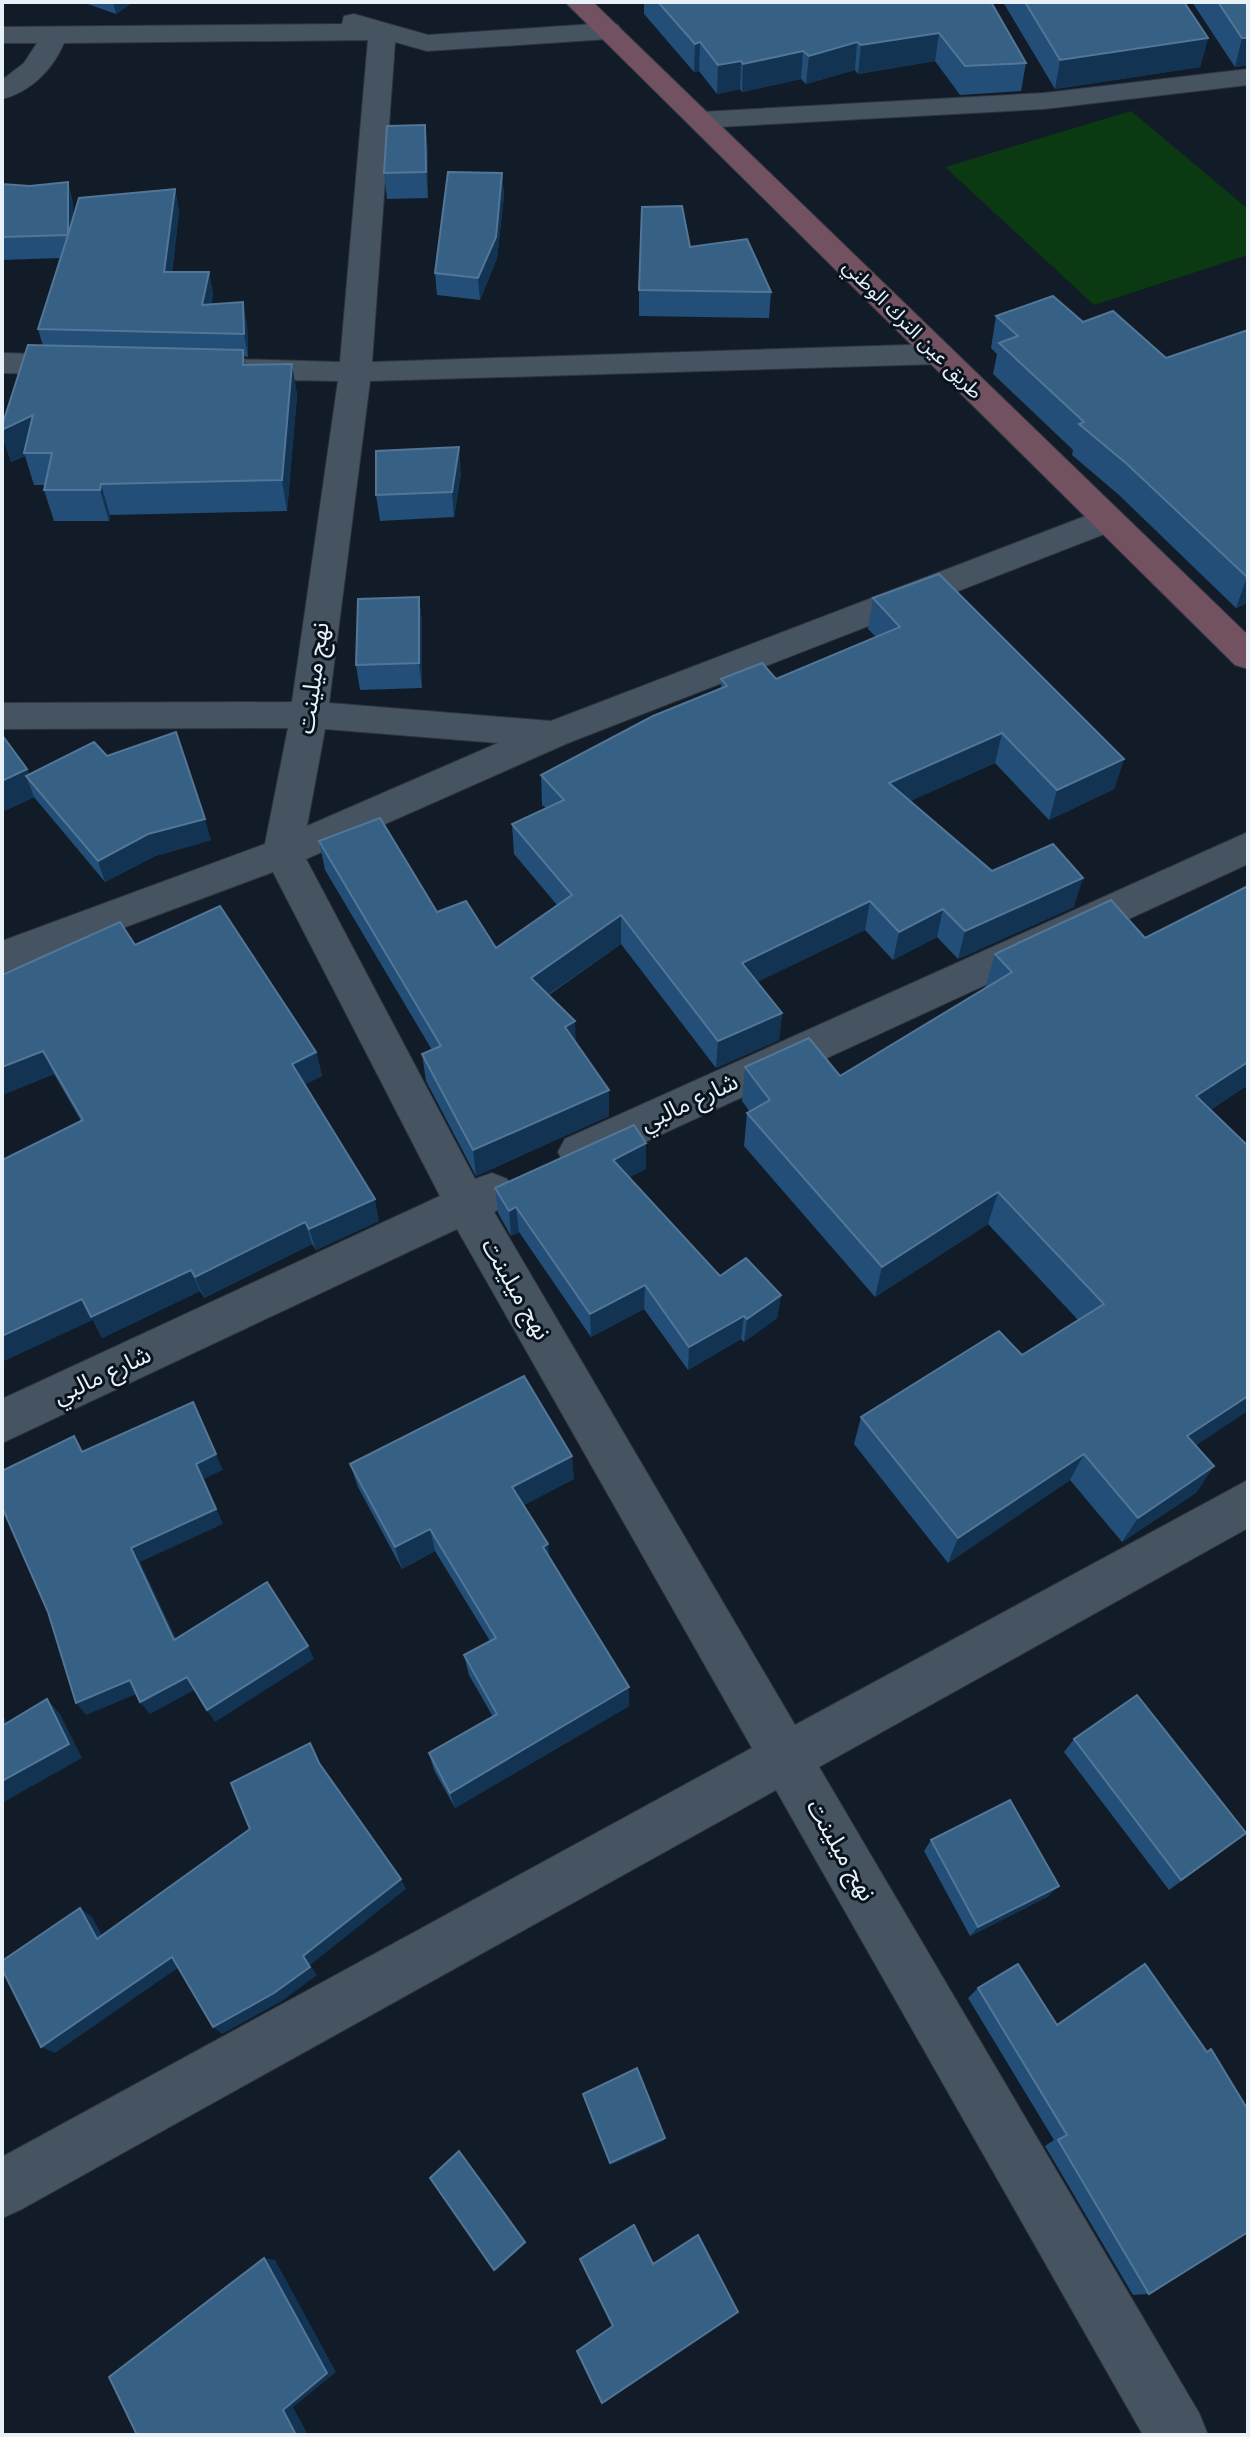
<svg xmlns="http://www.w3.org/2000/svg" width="1250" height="2437" font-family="'Noto Sans','Noto Sans Arabic',sans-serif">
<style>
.green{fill:#0b3911}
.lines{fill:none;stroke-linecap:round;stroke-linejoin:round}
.minor-casing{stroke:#2f353e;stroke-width:2}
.secondary-casing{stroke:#2f353e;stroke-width:2}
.minor{fill:#465462;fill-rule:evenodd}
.secondary{fill:#725161;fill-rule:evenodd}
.wall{fill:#224e77}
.shaded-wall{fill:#123351}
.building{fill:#376085;stroke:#537697;stroke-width:2}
.labels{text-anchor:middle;stroke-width:6;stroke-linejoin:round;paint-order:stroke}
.far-street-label{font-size:20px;fill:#e8f0f8;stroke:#08131e}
.street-label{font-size:24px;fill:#e8f0f8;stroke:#08131e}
</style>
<rect width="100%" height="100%" fill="#111c28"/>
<polygon class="green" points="1131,111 1248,209 1248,255 1094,305 945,167"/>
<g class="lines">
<defs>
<g id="minor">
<path d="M354,14L428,35L608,23L618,25L622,31L618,37L608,39L427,51L395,42L372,362L939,344L950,347L955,354L950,361L939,364L370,381L329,703L551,721L1096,512L1108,509L1120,512L1125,520L1120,528L568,743L306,859L475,1179L492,1173L507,1179L514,1192L507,1205L494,1212L795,1725L1248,1480V1528L819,1767L1199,2413L1208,2435H1143L776,1790L22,2209L2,2218V2157L752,1748L457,1229L2,1443V1399L440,1196L273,872L2,973V941L265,844L288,728L2,729V703L292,702L338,381L232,379L221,376L216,369L221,362L232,359L340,362L368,40L64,43C53,69 31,92 2,99V80L24,63L37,43H2V27L342,24L344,16ZM325,729L498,743L307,826Z"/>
<polygon points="1248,69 1248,85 1044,109 701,128 691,126 687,120 691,114 701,112 1044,93"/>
<polygon points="2,353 80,355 91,358 96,365 91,372 80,375 2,373"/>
<polygon points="1248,832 1248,864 595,1165 580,1170 565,1165 558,1152 565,1139"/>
</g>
<polygon id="secondary" points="565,2 593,2 1248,635 1248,669 1235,665"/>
</defs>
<use href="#minor" class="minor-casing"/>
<use href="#secondary" class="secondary-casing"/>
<use href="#minor" class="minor"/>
<use href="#secondary" class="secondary"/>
</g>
<g class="wall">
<polygon points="82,2 133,2 116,14"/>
<polygon points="642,2 991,2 1026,63 1021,91 960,95 935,61 858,74 855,70 806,84 801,79 742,92 740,89 717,94 699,71 694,72 644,14 644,4"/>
<polygon points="1003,2 1184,2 1208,38 1200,67 1055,89"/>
<polygon points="1192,2 1248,2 1248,65 1235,67"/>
<polygon points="425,125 428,151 428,198 387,199 384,173"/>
<polygon points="502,173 504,195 497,258 480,300 437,295 435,273"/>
<polygon points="68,182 73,204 73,217 175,189 179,212 172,272 209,272 213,295 211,305 247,324 248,357 244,356 246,365 292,364 297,395 287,511 110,515 109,521 54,521 44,490 45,485 34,485 25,456 11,462 2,435 2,426 43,346 38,329 61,258 2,260 2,184 30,186"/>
<polygon points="690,247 771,292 769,318 639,316 639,290"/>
<polygon points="996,316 1083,322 1166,358 1248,330 1248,603 1236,608 1119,495 1072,455 1073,450 993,374 997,354 991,348"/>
<polygon points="461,473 454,517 380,521 376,495"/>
<polygon points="419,597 422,622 422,688 360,690 356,665"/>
<polygon points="873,598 1124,759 1114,789 1049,820 995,763 910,801 992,871 1074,907 958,959 937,937 893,960 865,930 757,982 782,1013 779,1040 716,1068 621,944 549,995 576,1043 609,1116 476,1176 426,1081 422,1054 432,1050 325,870 319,841 496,948 557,905 514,854 512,824 546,808 542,805 541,775 721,689 721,679 776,679 876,637 868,629"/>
<polygon points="107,756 211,840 155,856 105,882 34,797 2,812 27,769 29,775"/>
<polygon points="135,945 316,1052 322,1076 305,1084 379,1221 316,1250 312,1244 204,1298 200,1291 102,1338 93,1320 81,1121 54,1074 2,1095"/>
<polygon points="995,954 1248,1085 1210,1110 1196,1446 1197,1492 1122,1542 1070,1480 948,1563 854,1444 861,1417 1022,1355 1078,1320 988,1224 875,1297 744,1146 747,1113 750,1112 742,1101 745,1067 840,1076 985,988"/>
<polygon points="646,1143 646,1169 629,1177 720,1276 781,1295 777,1318 744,1342 741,1339 688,1370 644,1309 591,1337 519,1232 511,1236 498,1213 495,1188"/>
<polygon points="350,1464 574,1479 523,1505 549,1557 629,1687 629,1706 455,1808 434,1770 429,1753 493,1717 469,1675 464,1655 490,1641 435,1551 402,1569 358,1487"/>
<polygon points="1074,1739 1232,1844 1169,1890 1064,1752"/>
<polygon points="931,1840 1049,1896 970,1936 924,1851"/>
<polygon points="1018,1964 1149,2294 1133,2295 1045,2146 1054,2140 968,1998 978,1988"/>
</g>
<g class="shaded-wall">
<polygon points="113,2 133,2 116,14"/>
<polygon points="939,33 935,61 858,74 861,45"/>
<polygon points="1208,38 1200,67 1055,89 1060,60"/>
<polygon points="1242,38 1248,38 1248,65 1235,67"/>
<polygon points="700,42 699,71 694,72 695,44"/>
<polygon points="857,42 855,70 806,84 809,56"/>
<polygon points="803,51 801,79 742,92 743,64"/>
<polygon points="741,61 740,89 717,94 718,65"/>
<polygon points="425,125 428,151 428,198 426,172"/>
<polygon points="502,173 504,195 497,258 480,300 478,278"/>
<polygon points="68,182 73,204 74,257 68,235"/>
<polygon points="175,189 179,212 169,294 164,272"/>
<polygon points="209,272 213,295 206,328 202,305"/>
<polygon points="243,302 247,324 248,357 244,334"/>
<polygon points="292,364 297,395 287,511 282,480"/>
<polygon points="33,415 24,453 25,456 11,462 2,435 2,430"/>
<polygon points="459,447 461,473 454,517 452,492"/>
<polygon points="101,484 110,515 109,521 100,490"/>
<polygon points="1247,577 1248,577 1248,603 1236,608"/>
<polygon points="419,597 422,622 422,688 419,663"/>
<polygon points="1002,733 995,763 884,813 889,783"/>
<polygon points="1124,759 1114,789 1049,820 1057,790"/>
<polygon points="27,769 33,784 26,776 34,797 2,812 2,781"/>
<polygon points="205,819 211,840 155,856 105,882 98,861 148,834"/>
<polygon points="1083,878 1074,907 958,959 965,931"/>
<polygon points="870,901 865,930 739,991 742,963"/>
<polygon points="943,909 937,937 893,960 899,932"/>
<polygon points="621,915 621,944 533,1005 531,978"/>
<polygon points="782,1013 779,1040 716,1068 718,1041"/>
<polygon points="575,1021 576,1048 565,1027"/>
<polygon points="43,1051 54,1074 2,1095 2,1067"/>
<polygon points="316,1052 322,1076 299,1087 292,1064"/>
<polygon points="1248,1062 1248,1085 1180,1129 1196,1096"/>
<polygon points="609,1090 609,1116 476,1176 473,1150"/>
<polygon points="646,1143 646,1169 613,1185 613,1160"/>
<polygon points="998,1192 988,1224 875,1297 882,1267"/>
<polygon points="375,1199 379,1221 316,1250 309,1229"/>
<polygon points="516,1207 519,1232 511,1236 509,1211"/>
<polygon points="305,1222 312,1244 204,1298 195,1277"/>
<polygon points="191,1270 200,1291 102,1338 93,1320 2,1362 2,1336 82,1299"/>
<polygon points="645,1285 644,1309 591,1337 590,1314"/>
<polygon points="781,1295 777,1318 744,1342 747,1319"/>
<polygon points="744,1316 741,1339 688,1370 689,1347"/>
<polygon points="1248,1396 1248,1411 1171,1462 1187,1436"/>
<polygon points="193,1402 223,1470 204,1479 223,1524 140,1562 183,1653 174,1640 131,1548 196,1464"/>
<polygon points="1084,1454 1070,1480 948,1563 958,1538"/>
<polygon points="572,1456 574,1479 515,1510 512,1487"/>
<polygon points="1214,1466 1197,1492 1122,1542 1138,1518"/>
<polygon points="430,1529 435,1551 402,1569 395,1547"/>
<polygon points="548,1544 550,1565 543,1547"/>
<polygon points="308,1646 314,1659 215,1722 207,1710"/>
<polygon points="187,1677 196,1689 150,1714 140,1702"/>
<polygon points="130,1680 139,1693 86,1715 76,1703"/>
<polygon points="629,1687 629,1706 455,1808 450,1793"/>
<polygon points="47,1699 60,1714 82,1758 2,1803 2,1781"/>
<polygon points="2,1716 6,1720 16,1740 2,1726"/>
<polygon points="401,1879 406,1889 310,1965 317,1975 282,2001 222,2034 213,2027"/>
<polygon points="1059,1886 1049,1896 970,1936 978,1927"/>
<polygon points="80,1908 92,1917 109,1948 97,1939"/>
<polygon points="172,1957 182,1965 55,2053 41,2047"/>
<polygon points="665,2138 664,2141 611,2165 610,2163"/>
<polygon points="461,2153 526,2243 496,2271 494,2270"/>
<polygon points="264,2258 275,2260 336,2372 293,2407 308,2435 296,2435 283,2410"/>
</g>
<g class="building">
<polygon points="658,2 991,2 1026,63 965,66 939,33 861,45 857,42 809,56 803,51 743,64 741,61 718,65 700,42 695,44"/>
<polygon points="1025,2 1184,2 1208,38 1060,60"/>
<polygon points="1218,2 1248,2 1248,38 1242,38"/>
<polygon points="425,125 426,172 384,173 387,126"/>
<polygon points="448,172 502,173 496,237 478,278 435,273"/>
<polygon points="68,182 68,235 79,198 175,189 164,272 209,272 202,305 243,302 244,334 38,329 68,235 2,237 2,184 30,186"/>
<polygon points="682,206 690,247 747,239 771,292 639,290 642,207"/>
<polygon points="1053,296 1083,322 1113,311 1166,358 1248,330 1248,577 1247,577 1127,464 1079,424 1084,422 999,343 1018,336 996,316"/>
<polygon points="28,345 243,350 243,365 292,364 282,480 101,484 100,490 44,490 52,453 24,453 33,415 2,430 2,426"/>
<polygon points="459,447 452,492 376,495 376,451"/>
<polygon points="939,574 1124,759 1057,790 1002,733 889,783 992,871 1053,844 1083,878 965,931 943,909 899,932 870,901 742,963 782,1013 718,1041 621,915 531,978 575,1021 565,1027 609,1090 473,1150 422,1054 441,1046 319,841 380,818 437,912 466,901 496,948 572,895 512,824 564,800 541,775 653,716 727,686 721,679 762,663 776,679 900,627 873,598"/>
<polygon points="419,597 419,663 356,665 358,599"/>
<polygon points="176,732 205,819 148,834 98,861 26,776 94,742 107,756"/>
<polygon points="2,735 27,769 2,781"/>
<polygon points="1248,886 1248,1062 1196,1096 1248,1146 1248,1396 1187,1436 1214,1466 1138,1518 1084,1454 958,1538 861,1417 999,1331 1022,1355 1104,1304 998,1192 882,1267 747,1113 770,1100 745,1067 809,1038 840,1076 1012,972 995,954 1111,900 1145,938"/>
<polygon points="220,906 316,1052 292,1064 375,1199 309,1229 305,1222 195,1277 191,1270 91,1317 82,1299 2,1336 2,1160 83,1120 43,1051 2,1067 2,975 120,922 135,945"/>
<polygon points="634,1125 646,1143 613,1160 720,1276 746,1258 781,1295 747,1319 744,1316 689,1347 645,1285 590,1314 516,1207 509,1211 495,1188"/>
<polygon points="524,1376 572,1456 512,1487 548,1544 543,1547 629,1687 450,1793 429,1753 497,1714 464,1655 496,1638 430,1529 395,1547 350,1464"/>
<polygon points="193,1402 216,1454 196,1464 216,1509 131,1548 174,1640 267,1582 308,1646 207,1710 187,1677 140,1702 130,1680 76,1703 48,1612 2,1507 2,1471 74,1436 82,1452"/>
<polygon points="1137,1695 1246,1833 1181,1880 1074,1739"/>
<polygon points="47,1699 69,1744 2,1781 2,1726"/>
<polygon points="310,1743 319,1763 401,1879 303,1956 310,1967 274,1993 213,2027 172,1957 41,2047 2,1969 2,1961 80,1908 97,1939 250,1829 231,1783"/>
<polygon points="1010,1800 1059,1886 978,1927 931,1840"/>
<polygon points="1018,1964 1057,2025 1145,1964 1207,2052 1211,2049 1248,2110 1248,2232 1149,2294 1058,2140 1067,2135 978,1988"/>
<polygon points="637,2068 665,2138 610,2163 583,2094"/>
<polygon points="459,2151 525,2242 494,2270 430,2178"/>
<polygon points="634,2225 653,2264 698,2235 738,2312 602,2403 577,2351 613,2326 580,2259"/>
<polygon points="264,2258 327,2373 283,2410 296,2435 137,2435 109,2377"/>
</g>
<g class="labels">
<g class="far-street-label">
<text transform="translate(913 329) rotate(45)" y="7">طريق عين الترك الوطني</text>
</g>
<g class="street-label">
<text transform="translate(313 678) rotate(-82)" y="8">نهج ميلينت</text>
<text transform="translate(689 1102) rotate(-25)" y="8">شارع مالبي</text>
<text transform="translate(516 1289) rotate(60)" y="8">نهج ميلينت</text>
<text transform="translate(102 1375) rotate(-25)" y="8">شارع مالبي</text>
<text transform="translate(841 1850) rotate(60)" y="8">نهج ميلينت</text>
</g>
</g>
<rect width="1250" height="2437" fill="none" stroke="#e8f0f8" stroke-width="8"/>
</svg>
